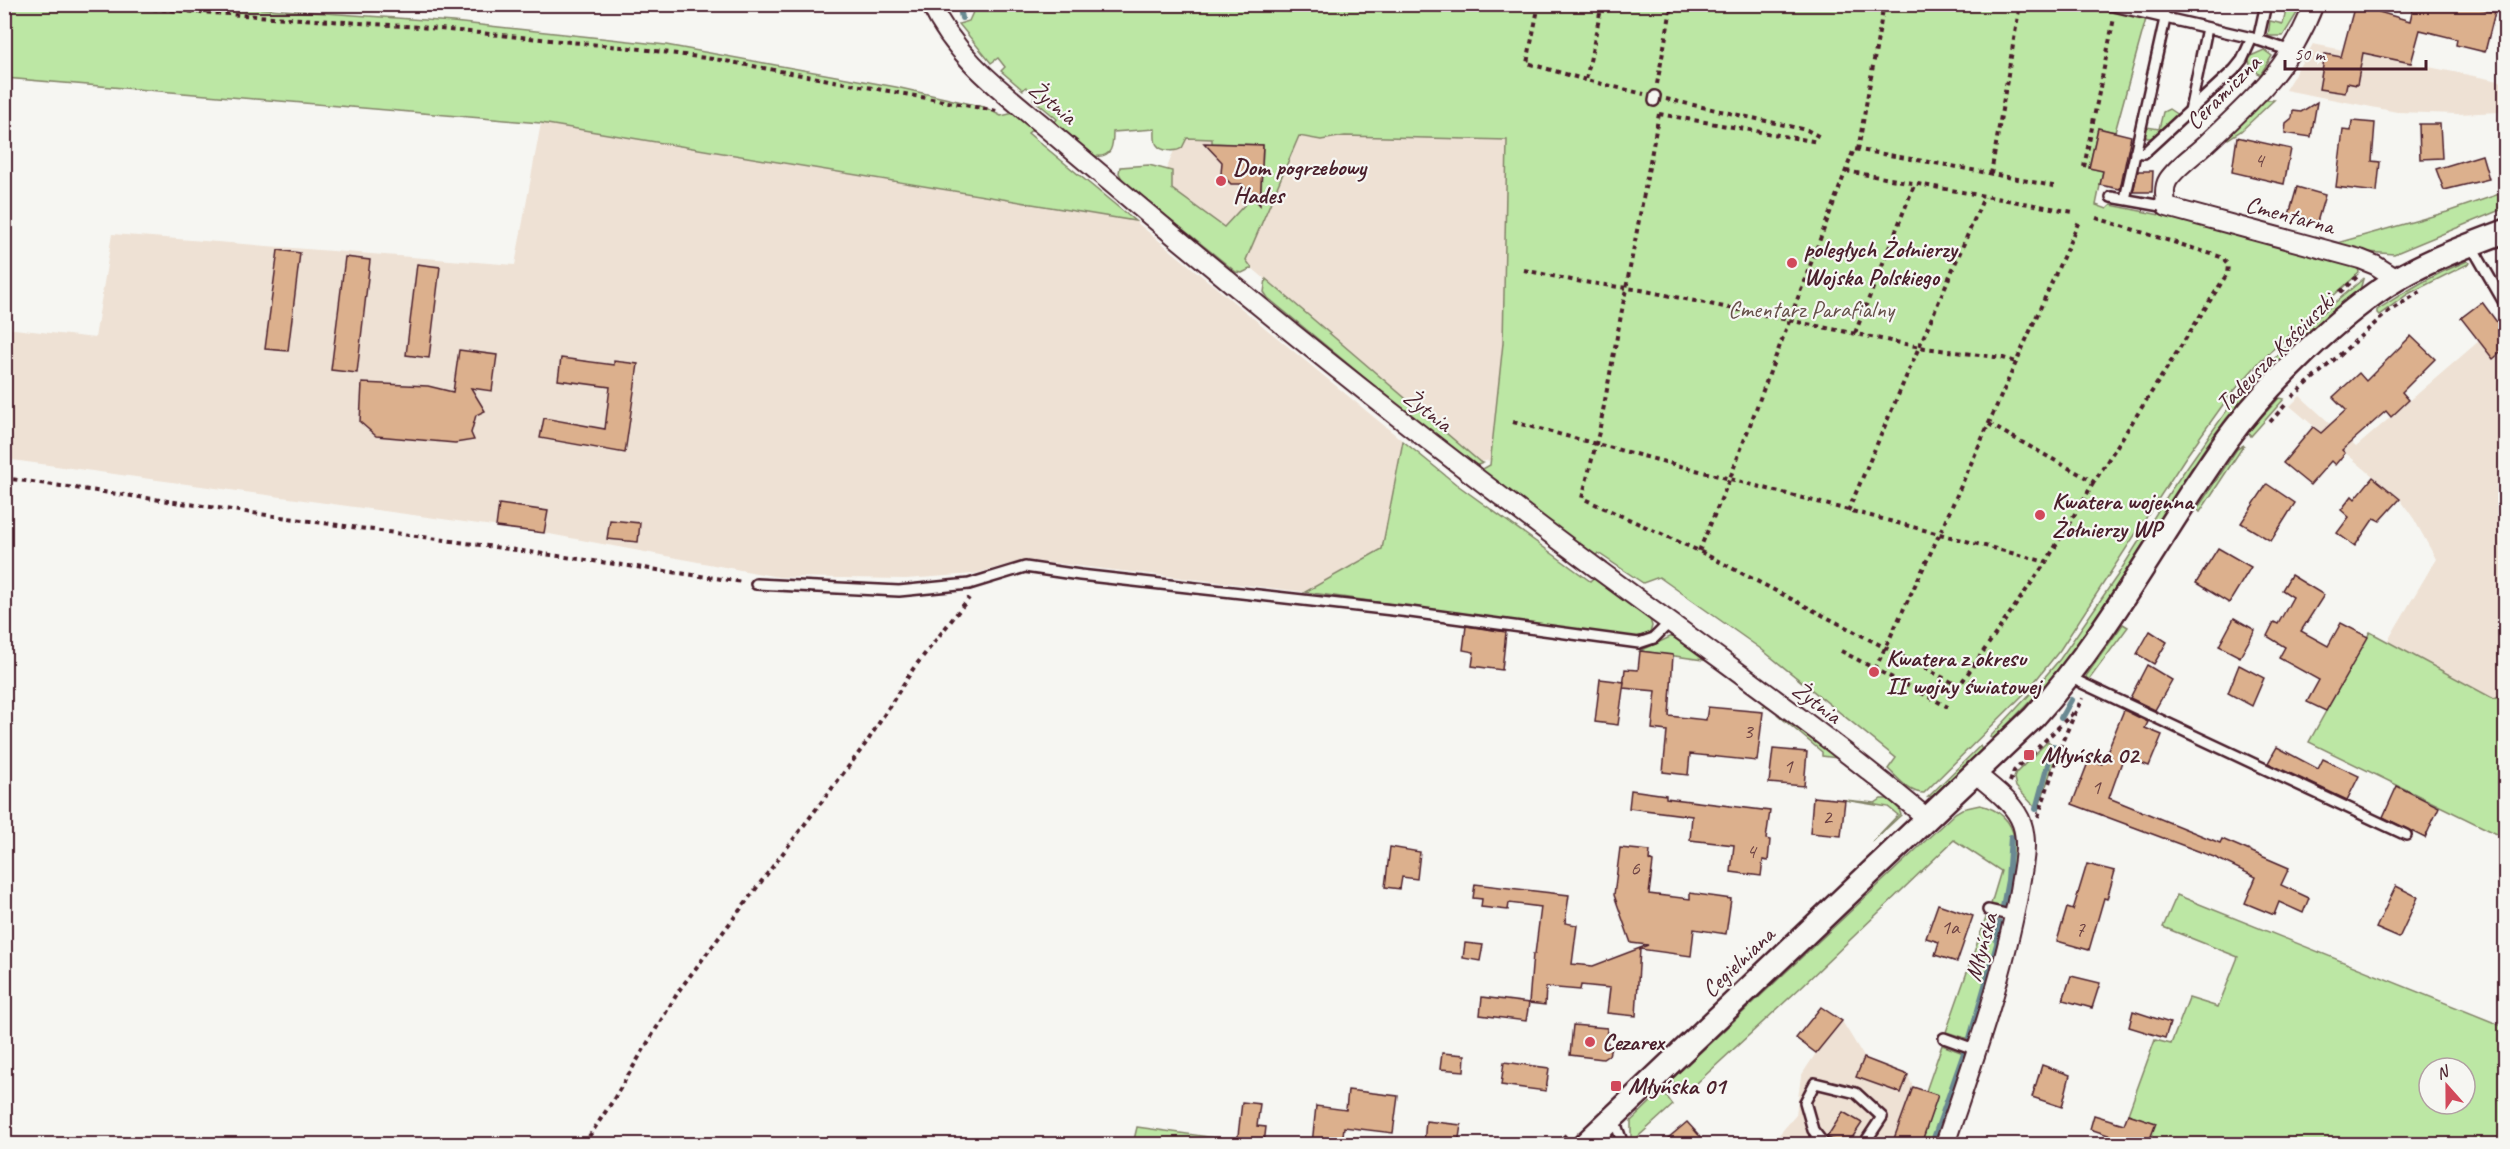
<svg xmlns="http://www.w3.org/2000/svg" width="2510" height="1149" font-family="Caveat,sans-serif">
<style>
.built{fill:#eee1d4}
.green{fill:#bce7a4;stroke:#838368;stroke-width:1.5;fill-rule:evenodd}
.lines{fill:none;stroke-linecap:round;stroke-linejoin:round}
.stream{stroke:#6a8992;stroke-width:6}
.building{fill:#dcb08d;stroke:#4a1f2b;stroke-width:1.5}
.service-casing{stroke:#4a1f2b;stroke-width:14}
.minor-casing{stroke:#4a1f2b;stroke-width:22}
.tertiary-casing{stroke:#4a1f2b;stroke-width:27}
.path{stroke:#4a1f2b;stroke-width:4;stroke-dasharray:4.5 4.5;stroke-linecap:butt}
.service{stroke:#f6f6f2;stroke-width:9}
.minor{stroke:#f6f6f2;stroke-width:18}
.tertiary{stroke:#f6f6f2;stroke-width:22}
.poi-dot{fill:#d1495b;stroke:#f6f6f2;stroke-width:2}
.labels{text-anchor:middle;stroke-width:4.5;stroke-linejoin:round;paint-order:stroke}
.number-label{font-size:21px;fill:#6e4344}
.street-label{font-size:24px;fill:#4a1f2b;stroke:#f6f6f2}
.poi-label{font-size:24px;font-weight:bold;fill:#4a1f2b;stroke:#f6f6f2;text-anchor:start}
.park-label{font-size:24px;fill:#665149;stroke:#f6f6f2}
</style>
<rect width="100%" height="100%" fill="#f6f6f2"/>
<filter id="ink" filterUnits="userSpaceOnUse"><feTurbulence type="fractalNoise" baseFrequency=".0167" numOctaves="2"/><feDisplacementMap in="SourceGraphic" scale="12" xChannelSelector="R" yChannelSelector="G"/><feConvolveMatrix kernelMatrix="1 2 1 2 8 2 1 2 1" color-interpolation-filters="sRGB"/></filter>
<g filter="url(#ink)">
<g class="built">
<polygon points="2313,44 2504,82 2500,112 2458,114 2397,112 2285,90"/>
<polygon points="541,123 1135,221 1403,441 1382,549 1305,592 1025,560 974,574 906,579 778,577 544,533 5,459 5,328 95,338 112,234 515,265"/>
<polygon points="1185,123 1241,126 1321,140 1345,136 1507,140 1503,343 1491,460 1480,462 1252,268 1246,260 1157,193"/>
<polygon points="2479,341 2492,358 2505,349 2505,695 2494,699 2387,642 2436,559 2414,519 2400,499 2290,406 2300,396 2356,447"/>
<polygon points="1821,1007 1842,1021 1864,1057 1908,1075 1913,1087 1938,1095 1921,1144 1771,1144 1796,1115 1801,1076 1816,1053 1796,1038"/>
</g>
<g class="green">
<path d="M969,4L2140,5L2146,19L2115,132L2098,128L2089,168L2103,171L2096,205L2107,209L2111,205L2170,217L2358,266L2359,273L2262,359L2227,399L2185,458L2060,650L2027,691L1924,793C1909,793 1899,779 1888,769L1896,758L1761,649L1659,577L1643,583L1598,553L1593,559L1479,471L1490,465L1503,343L1507,140L1345,136L1321,140L1299,136L1246,260L1252,268L1242,273L1236,272L1123,181L1119,173L1120,167L1149,165L1172,171V189L1224,227L1250,199L1261,195L1263,145L1212,143V139L1187,138L1182,148C1176,152 1162,152 1157,145C1154,142 1155,134 1155,129L1113,132C1113,146 1112,158 1095,156L1054,123L1057,119L1033,99L1035,95L1026,87L1023,90L1001,71L1005,67L998,58L991,63L959,24L969,21L973,12Z"/>
<polygon points="4,5 210,5 453,22 666,45 896,87 984,107 1001,116 1014,113 1034,128 1028,133 1135,221 541,123 5,78"/>
<polygon points="2287,5 2302,5 2283,36 2268,36 2270,21 2283,24"/>
<polygon points="2264,50 2272,56 2260,75 2250,65 2249,59 2253,55"/>
<polygon points="2266,100 2274,100 2241,131 2228,139 2226,135 2256,106"/>
<polygon points="2169,109 2178,115 2153,138 2147,138 2145,135 2147,127 2159,129 2163,112"/>
<polygon points="2505,192 2505,208 2394,254 2367,252 2337,243 2447,212"/>
<path d="M2467,261L2470,263L2408,294L2379,315L2377,313V310C2405,291 2435,274 2467,261Z"/>
<polygon points="1266,279 1480,462 1483,463 1473,467 1268,298 1264,292"/>
<path d="M2363,279L2360,290C2306,335 2253,380 2212,438C2158,515 2113,599 2055,673C2036,697 2014,718 1993,739L1990,737L2030,694L2060,659L2117,576L2171,490L2237,396L2306,327Z"/>
<polygon points="2279,398 2284,399 2251,436 2248,432"/>
<polygon points="1403,441 1456,484 1590,581 1595,576 1649,616 1652,626 1650,633 1639,638 1305,592 1382,549"/>
<polygon points="2244,445 2200,512 2197,509 2237,449"/>
<polygon points="2123,624 2128,627 2088,681 2086,676"/>
<polygon points="2370,632 2494,699 2505,695 2505,838 2309,742"/>
<polygon points="1670,637 1677,637 1771,705 1770,707 1763,706 1766,704 1710,661 1640,651"/>
<polygon points="1778,715 1783,715 1837,758 1822,756 1822,752"/>
<polygon points="2048,741 2058,750 2038,810 2016,787 2014,778 2016,773"/>
<polygon points="1980,746 1982,750 1934,796 1928,797"/>
<polygon points="1881,799 1889,799 1899,809 1901,815 1872,842 1898,815 1888,807 1845,800 1875,803"/>
<path d="M1980,805C2032,817 2013,869 2007,908L1991,904L2001,871L1954,840L1800,988L1685,1094L1671,1080L1955,813L1962,809Z"/>
<path d="M2177,895L2505,1027V1144H2148L2155,1123L2128,1114L2155,1040L2171,1044L2189,998L2218,1007L2238,957L2163,927ZM2429,1068H2465V1104H2429Z"/>
<polygon points="1986,918 2002,923 1999,941 1972,1040 1946,1032"/>
<polygon points="1942,1045 1966,1054 1935,1144 1921,1144 1937,1095 1926,1091"/>
<polygon points="1660,1093 1664,1093 1673,1105 1631,1143 1631,1121"/>
<polygon points="1137,1127 1238,1141 1237,1144 1133,1144"/>
</g>
<g class="lines">
<g class="stream">
<polyline points="959,4 962,18"/>
<polyline points="2061,718 2071,700"/>
<polyline points="2036,809 2053,746"/>
<polyline points="2003,907 2008,880 2011,837"/>
<polyline points="1970,1038 1997,944 1999,923"/>
<polyline points="1932,1144 1964,1053"/>
</g>
</g>
<g class="building">
<polygon points="2355,4 2381,4 2379,12 2410,21 2414,4 2462,4 2495,12 2485,52 2456,45 2457,39 2420,30 2411,63 2363,53 2357,85 2347,83 2345,93 2319,89 2325,54 2341,57"/>
<polygon points="2317,102 2311,137 2285,133 2286,123 2292,118 2293,111 2301,112"/>
<polygon points="2352,121 2375,123 2372,161 2380,162 2377,192 2336,187 2343,130 2351,131"/>
<polygon points="2419,124 2440,124 2442,158 2420,159"/>
<polygon points="2098,128 2131,136 2120,189 2100,185 2103,171 2089,168"/>
<polygon points="2237,137 2291,149 2284,184 2232,172"/>
<polygon points="1204,143 1263,145 1260,205 1242,184 1231,184 1221,174 1222,162"/>
<polygon points="2482,155 2489,179 2444,190 2436,169"/>
<polygon points="2138,171 2153,171 2152,192 2133,192"/>
<polygon points="2297,187 2325,195 2317,222 2289,215"/>
<polygon points="278,250 300,253 288,351 265,349"/>
<polygon points="345,257 370,260 357,373 331,370"/>
<polygon points="417,264 440,267 429,358 406,355"/>
<polygon points="2482,302 2505,333 2505,349 2493,359 2461,318"/>
<polygon points="2411,336 2435,359 2402,392 2409,400 2391,417 2386,411 2342,450 2345,453 2335,465 2331,461 2310,485 2283,463 2313,427 2321,433 2346,410 2333,397 2359,373 2366,381"/>
<polygon points="459,350 497,355 492,391 471,388 485,411 476,415 471,433 474,440 455,443 376,436 360,422 362,383 428,386 453,392"/>
<polygon points="561,358 614,365 614,361 638,364 625,453 540,438 544,418 605,429 610,387 558,380"/>
<polygon points="2373,477 2400,499 2380,521 2374,518 2355,546 2337,533 2349,517 2341,510 2352,496 2355,499"/>
<polygon points="2267,484 2295,503 2271,541 2241,523"/>
<polygon points="499,504 548,511 544,533 496,527"/>
<polygon points="610,520 640,523 638,542 607,539"/>
<polygon points="2218,548 2251,567 2229,603 2196,583"/>
<polygon points="2291,575 2324,595 2301,631 2328,646 2341,623 2368,637 2326,711 2307,702 2319,680 2279,658 2285,647 2267,636 2274,622 2278,624 2293,597 2282,590"/>
<polygon points="2234,618 2255,630 2240,657 2219,646"/>
<polygon points="1466,626 1506,632 1502,670 1472,666 1474,652 1463,650"/>
<polygon points="2150,631 2167,642 2154,664 2137,654"/>
<polygon points="1640,651 1673,655 1669,716 1706,720 1708,707 1763,712 1757,761 1690,754 1688,775 1663,772 1667,731 1652,729 1656,691 1623,688 1625,669 1638,670"/>
<polygon points="2147,665 2172,680 2155,710 2130,698"/>
<polygon points="2239,665 2264,678 2252,706 2228,693"/>
<polygon points="1600,679 1624,682 1618,725 1595,722"/>
<polygon points="2124,710 2148,722 2145,728 2162,735 2149,766 2124,756 2109,798 2220,843 2222,839 2289,868 2281,885 2309,898 2303,913 2279,902 2274,915 2245,903 2256,877 2214,857 2072,804 2089,760 2102,764"/>
<polygon points="2277,747 2318,769 2323,759 2359,776 2347,800 2268,763"/>
<polygon points="1773,749 1807,752 1804,786 1769,783"/>
<polygon points="2397,786 2439,807 2425,838 2383,817"/>
<polygon points="1631,790 1666,795 1666,798 1770,811 1766,839 1770,840 1768,861 1763,860 1761,876 1731,872 1734,845 1690,840 1692,816 1629,808"/>
<polygon points="1813,797 1845,800 1841,836 1810,833"/>
<polygon points="1390,847 1420,852 1417,879 1402,877 1400,889 1385,887"/>
<polygon points="1620,848 1650,851 1649,860 1653,862 1649,894 1690,899 1690,893 1731,899 1726,934 1694,929 1691,956 1640,949 1636,1016 1607,1013 1610,988 1581,985 1580,990 1546,987 1545,1005 1529,1003 1533,954 1535,954 1541,907 1509,903 1508,910 1481,907 1482,899 1473,898 1475,884 1569,895 1565,923 1577,925 1572,964 1593,966 1648,945 1631,943 1614,895"/>
<polygon points="2087,864 2115,871 2107,899 2104,898 2089,950 2057,941 2067,908 2073,910"/>
<polygon points="2396,886 2418,897 2399,938 2376,928"/>
<polygon points="1938,904 1973,916 1957,962 1935,955 1939,942 1926,938"/>
<polygon points="1465,943 1483,945 1480,961 1463,958"/>
<polygon points="2071,976 2100,983 2092,1008 2063,1000"/>
<polygon points="1482,997 1529,1003 1526,1021 1480,1015"/>
<polygon points="1821,1007 1842,1021 1816,1053 1796,1038"/>
<polygon points="2133,1011 2170,1023 2165,1038 2129,1027"/>
<polygon points="1573,1025 1607,1028 1606,1040 1611,1048 1609,1055 1603,1059 1570,1055"/>
<polygon points="1442,1053 1465,1055 1464,1071 1440,1069"/>
<polygon points="1864,1058 1908,1075 1901,1093 1856,1077"/>
<polygon points="1504,1062 1549,1068 1546,1091 1501,1085"/>
<polygon points="2042,1065 2070,1075 2062,1107 2032,1097"/>
<polygon points="1913,1087 1938,1095 1921,1144 1892,1144"/>
<polygon points="1348,1090 1398,1096 1393,1133 1344,1127 1342,1144 1312,1144 1316,1106 1346,1110"/>
<polygon points="1242,1102 1260,1104 1257,1126 1266,1127 1264,1144 1237,1144"/>
<polygon points="1843,1112 1862,1123 1848,1144 1840,1144 1827,1137"/>
<polygon points="2128,1114 2156,1123 2148,1144 2135,1144 2090,1129 2094,1115 2124,1124"/>
<polygon points="1426,1121 1461,1125 1458,1144 1424,1144"/>
<polygon points="1687,1122 1707,1144 1661,1144"/>
</g>
<g class="lines">
<defs>
<g id="service">
<polyline points="2105,4 2252,38 2291,51"/>
<polyline points="2258,40 2266,4"/>
<polyline points="1654,101 1655,96"/>
<polyline points="2190,111 2207,28"/>
<polyline points="2135,152 2144,153 2234,70 2242,60 2252,38"/>
<polyline points="2111,197 2167,207"/>
<polyline points="2125,199 2165,19 2161,4"/>
<polyline points="2471,245 2506,306"/>
<polyline points="756,584 899,591 969,584 1025,567 1080,575 1410,612 1639,643 1654,638 1670,622"/>
<polyline points="2069,677 2406,835"/>
<polyline points="1988,910 2014,916"/>
<polyline points="1944,1038 1977,1050"/>
<polyline points="1614,1119 1623,1144"/>
<polyline points="1824,1144 1813,1130 1805,1102 1815,1083 1856,1093 1882,1117 1864,1144"/>
</g>
<g id="minor">
<path d="M931,4C954,55 998,88 1040,123C1070,148 1099,173 1129,198C1256,305 1386,410 1519,510C1654,614 1797,709 1928,819"/>
<path d="M2314,4C2290,67 2255,98 2208,142C2196,154 2177,166 2168,180C2163,188 2165,199 2167,207L2360,259L2375,265L2397,279"/>
<path d="M1945,1144C1973,1062 2003,978 2019,891C2022,870 2029,845 2022,824C2015,803 1992,788 1976,774"/>
</g>
<path id="tertiary" d="M1585,1144L2034,717C2110,633 2161,532 2226,441C2265,387 2340,313 2397,279C2431,259 2469,245 2506,231"/>
</defs>
<use href="#service" class="service-casing"/>
<use href="#minor" class="minor-casing"/>
<use href="#tertiary" class="tertiary-casing"/>
<g class="path">
<polyline points="81,4 419,27 641,49 720,60 997,111"/>
<polyline points="1539,4 1527,63 1586,80"/>
<polyline points="1602,4 1586,80 1644,94"/>
<polyline points="1657,84 1672,4"/>
<polyline points="1666,99 1807,130 1820,137"/>
<polyline points="1659,114 1599,432 1582,498 1699,551 1959,686 2046,562 2094,482"/>
<polyline points="1659,114 1818,142"/>
<polyline points="1858,150 1884,4"/>
<polyline points="2084,167 2114,18"/>
<polyline points="1846,171 2073,212"/>
<polyline points="1991,174 2020,4"/>
<polyline points="1524,270 1576,281 1641,290 1925,348 2003,358 2016,362"/>
<polyline points="2340,292 2357,277"/>
<polyline points="1855,333 1915,183"/>
<polyline points="2257,370 2270,355"/>
<polyline points="2292,397 2389,311 2423,290"/>
<polyline points="1513,422 2046,562"/>
<polyline points="2270,422 2287,403"/>
<polyline points="1989,424 2094,482 2227,274 2228,265 2221,257 2093,217"/>
<polyline points="4,478 743,582"/>
<polyline points="1848,511 1984,197"/>
<polyline points="1699,551 1730,478 1854,149 1952,166 2058,187"/>
<polyline points="1841,651 1948,707"/>
<polyline points="1875,669 1940,533 2080,219"/>
<polyline points="2010,782 2014,771 2073,713"/>
<polyline points="2038,817 2063,740 2082,698"/>
<polyline points="584,1144 612,1102 680,989 867,742 913,669 969,598"/>
<polyline points="1556,1144 1568,1133"/>
</g>
<use href="#service" class="service"/>
<use href="#minor" class="minor"/>
<use href="#tertiary" class="tertiary"/>
</g>
</g>
<g class="poi-dot">
<circle cx="1221" cy="181" r="6"/>
<circle cx="1792" cy="263" r="6"/>
<circle cx="2040" cy="515" r="6"/>
<circle cx="1874" cy="672" r="6"/>
<rect x="2023" y="749" width="12" height="12" rx="3"/>
<circle cx="1590" cy="1042" r="6"/>
<rect x="1610" y="1080" width="12" height="12" rx="3"/>
</g>
<g class="labels">
<g class="number-label">
<text x="2259" y="167">4</text>
<text x="1748" y="738">3</text>
<text x="1788" y="773">1</text>
<text x="2096" y="794">1</text>
<text x="1827" y="824">2</text>
<text x="1751" y="858">4</text>
<text x="1635" y="875">6</text>
<text x="1950" y="934">1a</text>
<text x="2080" y="936">7</text>
</g>
<g class="street-label">
<text transform="translate(2223 92) rotate(-45)" y="8">Ceramiczna</text>
<text transform="translate(1053 102) rotate(40)" y="8">Żytnia</text>
<text transform="translate(2290 215) rotate(15)" y="8">Cmentarna</text>
<text transform="translate(2275 352) rotate(-45)" y="8">Tadeusza Kościuszki</text>
<text transform="translate(1428 410) rotate(38)" y="8">Żytnia</text>
<text transform="translate(1817 702) rotate(37)" y="8">Żytnia</text>
<text transform="translate(1981 947) rotate(-75)" y="8">Młyńska</text>
<text transform="translate(1738 962) rotate(-44)" y="8">Cegielniana</text>
</g>
<g class="poi-label">
<text x="1233" y="175">Dom pogrzebowy<tspan x="1233" dy="28">Hades</tspan></text>
<text x="1804" y="257">poległych Żołnierzy<tspan x="1804" dy="28">Wojska Polskiego</tspan></text>
<text x="2052" y="509">Kwatera wojenna<tspan x="2052" dy="28">Żołnierzy WP</tspan></text>
<text x="1886" y="666">Kwatera z okresu<tspan x="1886" dy="28">II wojny światowej</tspan></text>
<text x="2041" y="763">Młyńska 02</text>
<text x="1602" y="1050">Cezarex</text>
<text x="1628" y="1094">Młyńska 01</text>
</g>
<g class="park-label">
<text x="1811" y="317">Cmentarz Parafialny</text>
</g>
</g>
<rect width="2510" height="1149" fill="none" stroke="#f6f6f2" stroke-width="24"/>
<rect x="12" y="12" width="2486" height="1125" fill="none" stroke="#4a1f2b" stroke-width="2" filter="url(#ink)"/>
<g transform="translate(2447 1086) rotate(339)"><circle r="28" fill="#f6f6f2" stroke="#b1a0a2" stroke-width="1.5"/>
<path d="M0-4.5L10 22L0 15L-10 22Z" fill="#d1495b"/>
<text y="-9" font-size="16" font-weight="bold" text-anchor="middle" fill="#4a1f2b">N</text>
</g>
<path d="M2285 60v9h141v-9" fill="none" stroke="#4a1f2b" stroke-width="3"/>
<text x="2294" y="60" font-size="18" fill="#4a1f2b" stroke="#f6f6f2" stroke-width="4.5" paint-order="stroke">50 m</text>
</svg>
